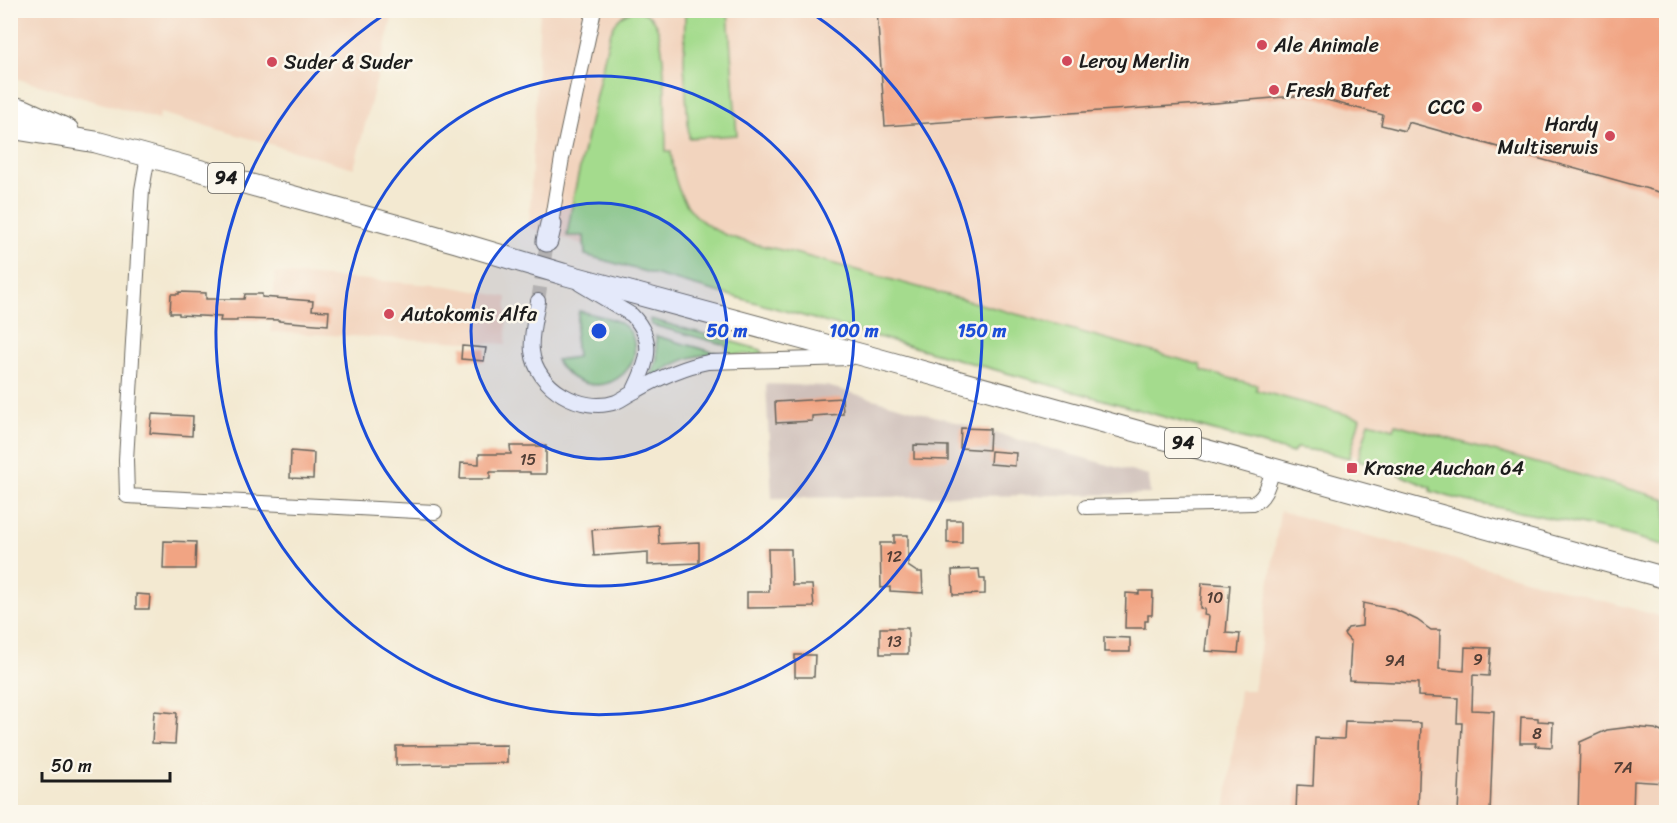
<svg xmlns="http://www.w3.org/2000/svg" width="1677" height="823" font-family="Sriracha,sans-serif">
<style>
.built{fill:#f2d4be}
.industrial{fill:#cfc0ba}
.green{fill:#a4db8d;stroke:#607c54;stroke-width:1.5}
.building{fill:#f1a483}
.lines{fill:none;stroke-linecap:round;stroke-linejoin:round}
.street-tunnel{stroke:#c8c0ad;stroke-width:14;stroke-dasharray:14 7;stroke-linecap:butt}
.street-casing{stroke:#67645b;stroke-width:16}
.primary-casing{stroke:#67645b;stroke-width:23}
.street{stroke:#fff;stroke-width:14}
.primary{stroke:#fff;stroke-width:21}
.ring{fill:none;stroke:#1d4ed8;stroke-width:3}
.poi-dot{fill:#d1495b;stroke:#fbf7ec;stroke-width:2}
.labels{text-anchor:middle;stroke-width:5;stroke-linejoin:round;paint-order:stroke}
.number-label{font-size:16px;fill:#513e36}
.shield{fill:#fbf7ec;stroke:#5f5e5a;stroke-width:1.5}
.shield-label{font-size:18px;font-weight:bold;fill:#1c1c1c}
.poi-label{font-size:20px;fill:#1c1c1c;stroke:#fbf7ec;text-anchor:start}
.centre{fill:#1d4ed8;stroke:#fbf7ec;stroke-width:3}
.ring-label{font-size:18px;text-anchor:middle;font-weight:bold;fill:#1d4ed8;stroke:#fbf7ec;stroke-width:5;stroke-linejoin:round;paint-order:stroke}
</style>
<rect width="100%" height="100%" fill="#fbf7ec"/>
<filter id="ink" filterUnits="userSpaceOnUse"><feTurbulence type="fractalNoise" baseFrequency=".0167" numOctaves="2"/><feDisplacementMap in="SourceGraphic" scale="12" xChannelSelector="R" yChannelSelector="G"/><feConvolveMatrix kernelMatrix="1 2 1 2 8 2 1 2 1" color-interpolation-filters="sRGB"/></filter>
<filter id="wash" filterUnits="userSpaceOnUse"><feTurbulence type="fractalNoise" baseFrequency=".008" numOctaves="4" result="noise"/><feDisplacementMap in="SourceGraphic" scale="24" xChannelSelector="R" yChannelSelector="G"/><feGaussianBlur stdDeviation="1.35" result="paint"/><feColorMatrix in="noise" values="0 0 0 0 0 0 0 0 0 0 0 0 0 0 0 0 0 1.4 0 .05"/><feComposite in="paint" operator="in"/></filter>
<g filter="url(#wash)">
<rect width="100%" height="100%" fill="#f3e9d1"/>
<g class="built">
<polygon points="11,10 394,10 394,11 354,168 160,113 159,120 11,77"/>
<polygon points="540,11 1666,11 1666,540 703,280 529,228"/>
<polygon points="275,273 448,286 507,297 506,344 271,332"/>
<polygon points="1280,511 1666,618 1666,812 1225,812 1240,690 1254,690"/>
</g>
<polygon class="industrial" points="766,384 827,386 1148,476 1150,494 772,498"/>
<g class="green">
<path d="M632,11C641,10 650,14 655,23C667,42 665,126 666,152H671C676,229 727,239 791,252L1201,365L1202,371L1257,385L1256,390L1360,418L1349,458L1325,452L1296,448L1293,453L585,255L584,236H567L574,194L609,37C613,25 619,15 632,11Z"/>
<polygon points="685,11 728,11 737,135 689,138 684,64"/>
<path d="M579,311C594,315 616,317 627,328C632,333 634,338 634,345C636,356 631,366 623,374C601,394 570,384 556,360L577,357L575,337Z"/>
<polygon points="650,319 761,350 763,353 759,355 728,354 726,345 652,325"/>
<path d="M656,336L717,353V354C689,354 673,364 650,379L657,359Z"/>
<polygon points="1369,422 1394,429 1396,424 1666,499 1666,546 1613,531 1457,499 1430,491 1431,488 1379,466 1358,460"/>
</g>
<g id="blocks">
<g class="building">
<polygon points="877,10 1666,10 1666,194 1408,122 1405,131 1381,125 1383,115 1308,95 1215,103 885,126"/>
<polygon points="179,292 206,293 206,299 244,299 245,294 262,294 262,297 313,301 312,310 329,311 328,325 279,321 279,320 237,319 237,321 220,321 221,317 179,315 179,313 170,313 171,294 179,294"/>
<polygon points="462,346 486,348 484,361 461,359"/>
<polygon points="842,398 843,414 812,416 812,421 776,423 775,402"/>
<polygon points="152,414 193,416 192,436 150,433"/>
<polygon points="961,428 990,429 989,450 960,448"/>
<polygon points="914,445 948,446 948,460 914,459"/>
<polygon points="510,446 546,446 546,474 530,474 530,472 490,472 490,479 460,479 461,463 479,464 479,454 511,454"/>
<polygon points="291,451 314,453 313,479 290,478"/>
<polygon points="991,451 1016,453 1015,466 990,464"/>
<rect x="947" y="520" width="15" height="23"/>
<polygon points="658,525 659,544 699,542 699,563 648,565 648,552 594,556 592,530"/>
<polygon points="894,535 908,535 908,566 917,572 922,572 923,593 890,591 890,587 881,588 880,543 894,543"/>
<polygon points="164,541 196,542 195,569 163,569"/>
<polygon points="768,549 791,549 792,585 812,585 814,607 747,608 747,592 769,592"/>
<polygon points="979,569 980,579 985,579 985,594 953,595 952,570"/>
<polygon points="1202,583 1230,585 1226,633 1240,634 1238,653 1205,651 1209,616 1204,615 1205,609 1200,608"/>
<polygon points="1139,591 1153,591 1152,615 1148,615 1148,621 1145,621 1145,628 1125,628 1126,593 1139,594"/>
<polygon points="136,594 150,595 149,609 136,609"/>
<polygon points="1363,603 1396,610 1417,620 1431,630 1440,630 1439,669 1464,671 1465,647 1491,648 1489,676 1473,675 1472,710 1494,711 1490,813 1458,813 1462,723 1457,723 1458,698 1418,696 1418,683 1349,680 1351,642 1344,634 1348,628 1362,626"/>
<rect x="880" y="628" width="28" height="26"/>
<polygon points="1104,637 1130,638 1130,652 1104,652"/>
<polygon points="795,655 815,655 814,677 795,677"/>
<polygon points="154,711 177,713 175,744 152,743"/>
<polygon points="1521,717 1538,718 1538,721 1553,722 1552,747 1535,746 1536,743 1520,743"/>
<polygon points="1345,721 1421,723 1418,813 1296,813 1297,785 1313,786 1315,738 1344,739"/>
<polygon points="1631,727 1655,729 1666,734 1666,783 1634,781 1633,813 1578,813 1580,742 1607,730"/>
<polygon points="507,745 507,763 396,765 396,746"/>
</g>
</g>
</g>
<g filter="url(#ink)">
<use href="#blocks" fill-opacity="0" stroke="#67645b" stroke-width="1.5"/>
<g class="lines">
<polyline class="street-tunnel" points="538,301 547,241"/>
<defs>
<g id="street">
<polyline points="148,156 142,190 126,460 127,496 435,512"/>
<polyline points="551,224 562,158 594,10"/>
<path d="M580,284L632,315C657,341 647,364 633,392"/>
<path d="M538,301C536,316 530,335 532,351C536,388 582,414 616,402C623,399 629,394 636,391C659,378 682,367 708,362L850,358"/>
<path d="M1086,507L1253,503C1266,499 1269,481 1273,469"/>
</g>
<g id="primary">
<polyline points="10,106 24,110 68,130"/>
<polyline points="10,128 96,142 148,156 456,242 563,274 870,357 1666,578"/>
<polyline points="547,241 551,224"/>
</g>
</defs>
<use href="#street" class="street-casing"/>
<use href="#primary" class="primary-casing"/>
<use href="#street" class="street"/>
<use href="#primary" class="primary"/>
</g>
</g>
<circle cx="599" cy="331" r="128" fill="#1d4ed8" fill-opacity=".12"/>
<g class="ring">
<circle cx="599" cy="331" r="128"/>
<circle cx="599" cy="331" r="255"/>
<path d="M810 12A383 383 0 1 1 388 12"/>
</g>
<g class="poi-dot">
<circle cx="1262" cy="45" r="6"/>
<circle cx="1067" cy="61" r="6"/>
<circle cx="272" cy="62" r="6"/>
<circle cx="1274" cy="90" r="6"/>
<circle cx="1477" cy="107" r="6"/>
<circle cx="1610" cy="136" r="6"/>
<circle cx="389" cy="314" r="6"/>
<rect x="1346" y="462" width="12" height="12" rx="3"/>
</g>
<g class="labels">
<g class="number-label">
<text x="528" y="465">15</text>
<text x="894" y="562">12</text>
<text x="1215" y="603">10</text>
<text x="894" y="647">13</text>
<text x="1478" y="665">9</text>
<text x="1395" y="666">9A</text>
<text x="1537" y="739">8</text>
<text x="1623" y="773">7A</text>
</g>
<g class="shield">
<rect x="208" y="163" width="36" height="30" rx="4.5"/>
<rect x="1165" y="428" width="36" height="30" rx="4.5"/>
</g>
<g class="shield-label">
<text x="226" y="184">94</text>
<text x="1183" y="449">94</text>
</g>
<g class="poi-label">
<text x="1274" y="52">Ale Animale</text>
<text x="1079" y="68">Leroy Merlin</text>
<text x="284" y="69">Suder &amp; Suder</text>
<text x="1286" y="97">Fresh Bufet</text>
<text x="1465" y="114" text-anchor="end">CCC</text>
<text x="1598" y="131" text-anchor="end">Hardy<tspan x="1598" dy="23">Multiserwis</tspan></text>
<text x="401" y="321">Autokomis Alfa</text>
<text x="1364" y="475">Krasne Auchan 64</text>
</g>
</g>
<circle cx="599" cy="331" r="9" class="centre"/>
<g class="ring-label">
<text x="727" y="337">50 m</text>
<text x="854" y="337">100 m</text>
<text x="982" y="337">150 m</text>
</g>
<rect width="1677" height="823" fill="none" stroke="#fbf7ec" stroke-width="36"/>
<path d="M42 772v9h128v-9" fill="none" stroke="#1c1c1c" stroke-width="3"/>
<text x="51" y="772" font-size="18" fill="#1c1c1c" stroke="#fbf7ec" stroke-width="4.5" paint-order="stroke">50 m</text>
</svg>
